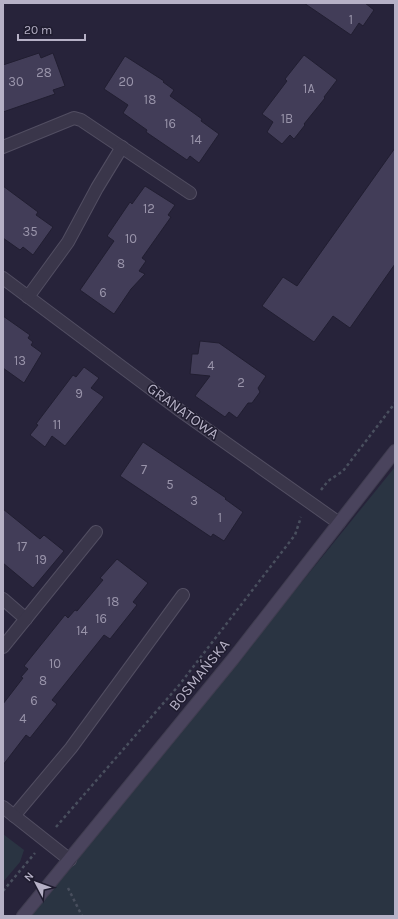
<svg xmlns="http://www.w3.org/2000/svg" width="398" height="919" font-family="Karla,sans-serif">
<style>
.green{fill:#2a3442}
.building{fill:#423d58;stroke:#211e31}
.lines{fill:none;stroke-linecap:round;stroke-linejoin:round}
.lane-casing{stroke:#524e62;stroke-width:14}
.street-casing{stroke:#524e62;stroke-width:14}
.secondary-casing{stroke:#403d50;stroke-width:14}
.path{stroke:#494f5e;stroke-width:2.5;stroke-dasharray:3 3;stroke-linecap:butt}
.lane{stroke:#3a364a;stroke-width:12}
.street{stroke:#3a364a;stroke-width:12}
.secondary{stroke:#4a445d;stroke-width:12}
.labels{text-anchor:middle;stroke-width:3;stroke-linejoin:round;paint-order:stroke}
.number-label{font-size:13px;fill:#9994aa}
.street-label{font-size:15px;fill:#b6b1c6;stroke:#1f1c2f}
</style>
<rect width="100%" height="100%" fill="#27233a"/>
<g class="green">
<polygon points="395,467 395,916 31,916"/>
<polygon points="3,834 24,850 20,862 3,882"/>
</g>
<g class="building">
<polygon points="304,3 365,3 374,10 363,26 359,23 351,35"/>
<polygon points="39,53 41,58 53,53 65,86 53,90 55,94 3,112 3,65"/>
<polygon points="304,55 337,80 324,97 325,98 304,124 305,125 294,139 290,135 282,144 267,132 273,122 262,114 287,81 285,79"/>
<polygon points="125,56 164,81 163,82 174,90 170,96 202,119 201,121 219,134 199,163 190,156 187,160 146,132 147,130 123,113 128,105 104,89"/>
<polygon points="395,148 395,264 350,328 333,316 314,342 262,306 283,277 297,286"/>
<polygon points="3,186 38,212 36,215 53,227 33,255 23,247 20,250 3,238"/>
<polygon points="145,186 175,205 168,215 171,217 142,258 146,261 139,271 145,274 131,289 114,314 80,290 114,241 107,236 130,202 132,204"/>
<polygon points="3,316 30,335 28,338 33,342 31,345 42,353 24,383 3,368"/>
<polygon points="200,341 219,343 266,376 258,388 260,392 252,403 248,403 237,418 229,412 225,417 195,396 210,376 190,374 192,354 198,354"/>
<polygon points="84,367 99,378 91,388 104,397 65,446 52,436 45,447 30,435 38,425 36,424 73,375 76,377"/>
<polygon points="143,442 226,498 225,499 243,512 224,541 213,534 211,537 120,476"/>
<polygon points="3,509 40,539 44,535 64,551 33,588 3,563"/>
<polygon points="117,559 148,583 133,602 137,605 110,639 104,635 52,700 57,704 30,738 26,735 3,765 3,704 23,678 21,677 28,669 24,666 65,615 68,618 75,610 77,611 103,580 100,578"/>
</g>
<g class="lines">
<defs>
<polyline id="lane" points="14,816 71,748 183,595"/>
<g id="street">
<polyline points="3,147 74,118 81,120 190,193"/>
<polyline points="3,278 178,409 339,523"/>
<polyline points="28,297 68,242 97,188 122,147"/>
<polyline points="3,599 26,619"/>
<polyline points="3,647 96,532"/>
<polyline points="3,807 70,860"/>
</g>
<polyline id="secondary" points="23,916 233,659 395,451"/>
</defs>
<use href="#lane" class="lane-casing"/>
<use href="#street" class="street-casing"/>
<use href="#secondary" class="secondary-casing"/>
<g class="path">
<polyline points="321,490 328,481 343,471 395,403"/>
<polyline points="56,827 180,684 295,535 301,517"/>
<polyline points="68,888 82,916"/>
<polyline points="3,891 35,853"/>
</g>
<use href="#lane" class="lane"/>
<use href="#street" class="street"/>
<use href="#secondary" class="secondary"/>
</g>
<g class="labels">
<g class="number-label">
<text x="351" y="24">1</text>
<text x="44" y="77">28</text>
<text x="16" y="86">30</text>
<text x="126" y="86">20</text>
<text x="309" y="93">1A</text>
<text x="150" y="104">18</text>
<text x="287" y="123">1B</text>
<text x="170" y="128">16</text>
<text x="196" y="144">14</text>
<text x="149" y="213">12</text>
<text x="30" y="236">35</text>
<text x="131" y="243">10</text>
<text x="121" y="268">8</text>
<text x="103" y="297">6</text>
<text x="20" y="365">13</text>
<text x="211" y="370">4</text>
<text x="241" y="387">2</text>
<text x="79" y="398">9</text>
<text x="57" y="429">11</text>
<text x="144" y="474">7</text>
<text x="170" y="489">5</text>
<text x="194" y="505">3</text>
<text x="220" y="522">1</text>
<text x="22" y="551">17</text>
<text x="41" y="564">19</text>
<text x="113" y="606">18</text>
<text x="101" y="623">16</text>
<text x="82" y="635">14</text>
<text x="55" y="668">10</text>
<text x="43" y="685">8</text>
<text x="34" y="705">6</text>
<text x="23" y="723">4</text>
</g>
<g class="street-label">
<text transform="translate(183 411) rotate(36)" y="5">GRANATOWA</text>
<text transform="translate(199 675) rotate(-51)" y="5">BOSMAŃSKA</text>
</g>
</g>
<rect width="398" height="919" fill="none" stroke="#b6b1c6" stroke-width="8"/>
<g transform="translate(36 883) rotate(311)" stroke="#1f1c2f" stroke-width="3" paint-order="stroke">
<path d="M0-3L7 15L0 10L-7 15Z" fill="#b6b1c6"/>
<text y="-6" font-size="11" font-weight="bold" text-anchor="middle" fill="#b6b1c6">N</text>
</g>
<path d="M18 34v6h67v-6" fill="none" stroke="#b6b1c6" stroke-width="2"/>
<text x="24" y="34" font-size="12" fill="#b6b1c6" stroke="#1f1c2f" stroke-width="3" paint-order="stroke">20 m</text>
</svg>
